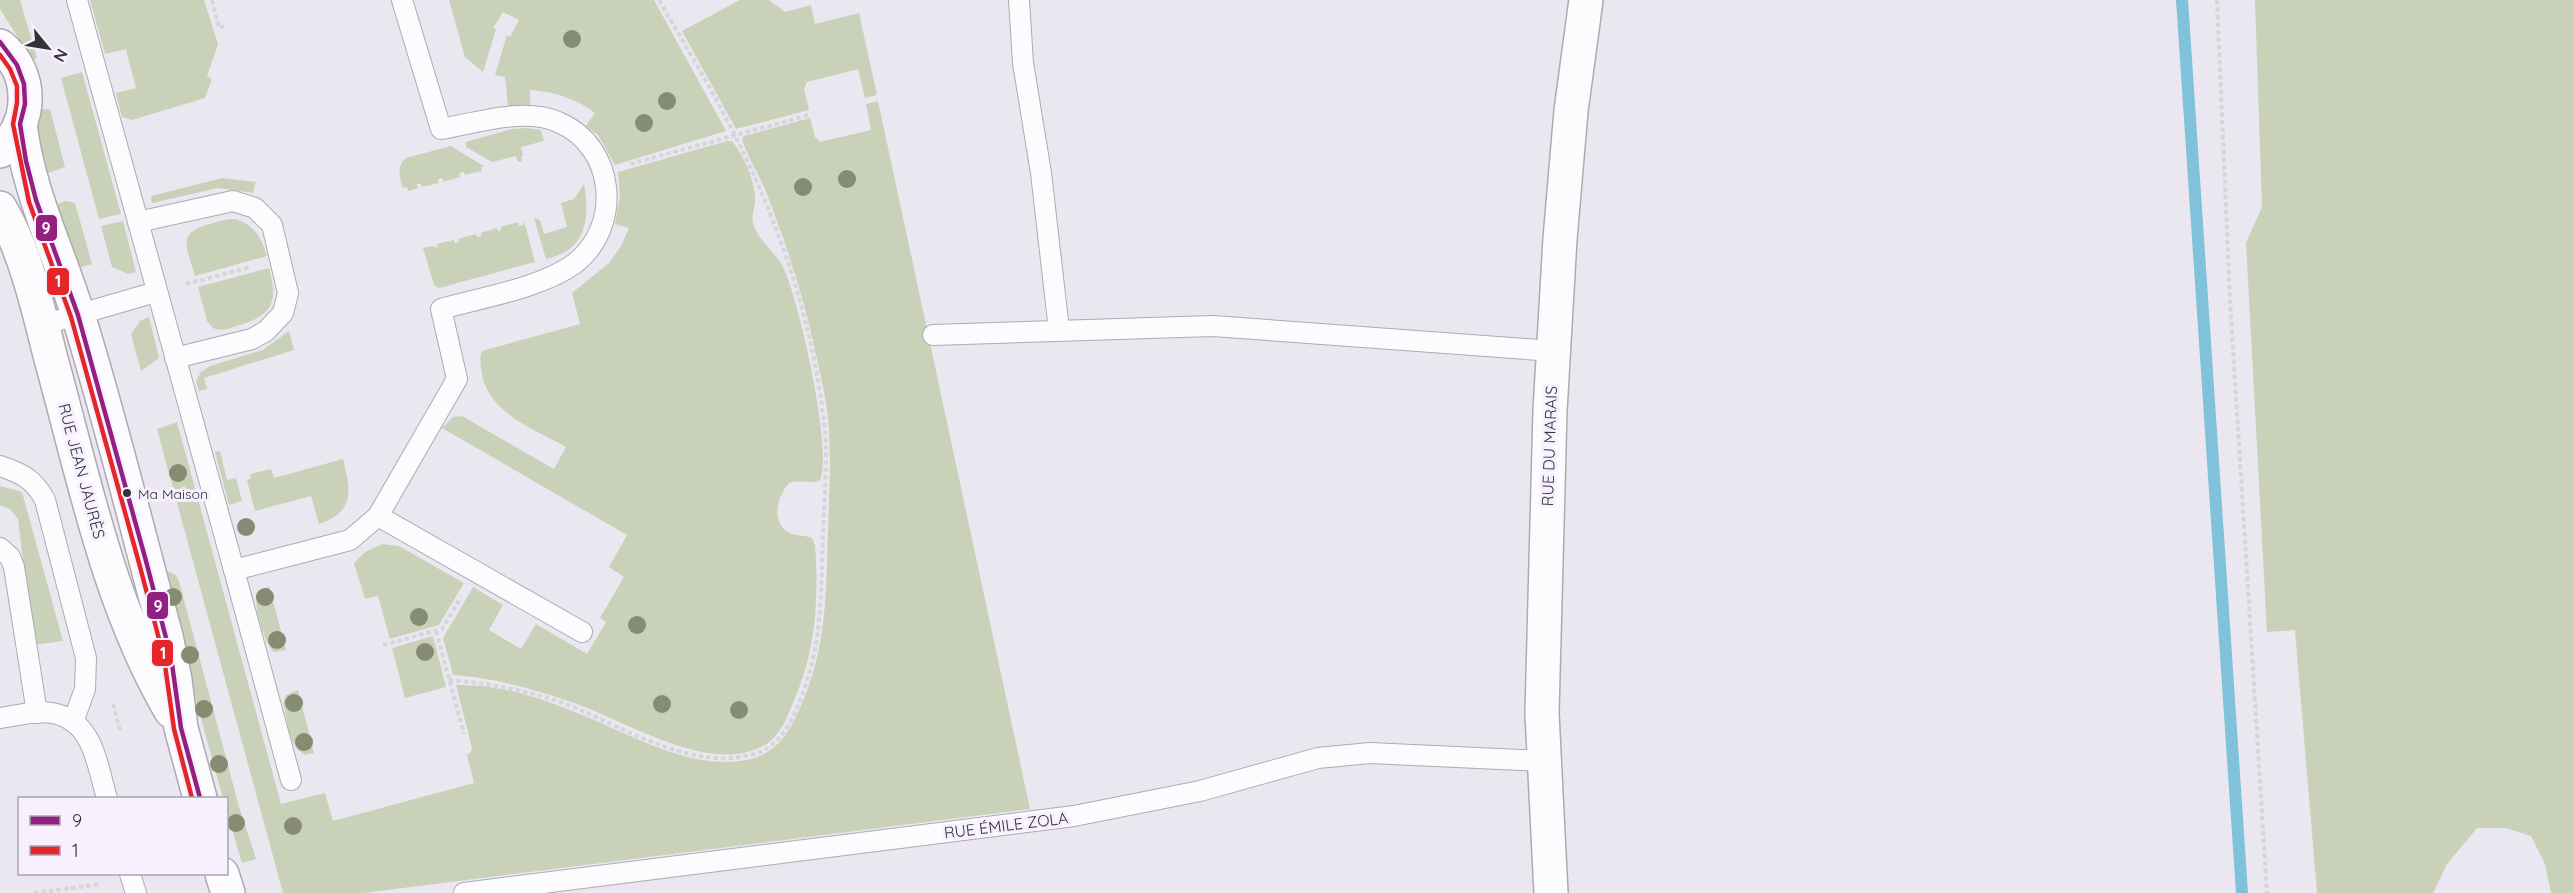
<svg xmlns="http://www.w3.org/2000/svg" width="2574" height="893" font-family="Quicksand,sans-serif">
<style>
.green{fill:#c9d1b8}
.lines{fill:none;stroke-linecap:round;stroke-linejoin:round}
.stream{stroke:#80c2db;stroke-width:12}
.service-casing{stroke:#aeaab2;stroke-width:22}
.minor-casing{stroke:#aeaab2;stroke-width:36}
.primary-casing{stroke:#aeaab2;stroke-width:36}
.path{stroke:#d6d5d7;stroke-width:4;stroke-dasharray:4.5 3;stroke-linecap:butt}
.service{stroke:#fcfbfd;stroke-width:20}
.minor{stroke:#fcfbfd;stroke-width:33}
.primary{stroke:#fcfbfd;stroke-width:33}
.bus-1-casing{stroke:#f7f1ff;stroke-width:9}
.bus-2-casing{stroke:#f7f1ff;stroke-width:9}
.bus-1{stroke:#931f80;stroke-width:4.5}
.bus-2{stroke:#e42629;stroke-width:4.5}
.tree{fill:#868c72}
.bus-dot{fill:#353239;stroke:#f7f1ff;stroke-width:2}
.labels{text-anchor:middle;stroke-width:6;stroke-linejoin:round;paint-order:stroke}
.bus-label{font-size:14px;fill:#353239;stroke:#f7f1ff;text-anchor:start}
.street-label{font-size:16px;fill:#353239;stroke:#f7f1ff}
.line-badge{stroke:#f7f1ff;stroke-width:2}
.badge-label{font-size:16px;text-anchor:middle;font-weight:bold;fill:#fff}
</style>
<rect width="100%" height="100%" fill="#ebe7f0"/>
<g class="green">
<polygon points="0,0 20,0 37,58 32,60 0,9"/>
<polygon points="90,0 204,0 218,44 207,76 212,79 205,98 132,120 122,117 116,93 136,88 126,49 105,54"/>
<path d="M449,0H654L726,131L615,165L598,135L586,126L595,113C575,98 555,92 530,90V105L508,106L505,77L495,75L507,35L510,37L519,20L503,12L493,28L496,29L483,72L465,57Z"/>
<polygon points="740,0 769,0 785,12 811,5 815,24 859,13 877,95 865,98 858,69 807,82 804,89 809,110 736,129 682,31"/>
<polygon points="2255,0 2574,0 2574,893 2551,893 2545,864 2531,836 2506,828 2477,828 2447,864 2433,893 2317,893 2295,630 2267,632 2246,243 2262,207"/>
<polygon points="82,72 121,214 99,219 61,78"/>
<path d="M878,101L1030,809L363,893H283L157,429L177,422L281,804L325,793L333,821L474,783L467,755L471,752L472,748L456,685C511,683 569,709 619,731C657,748 697,766 740,761C774,757 788,736 801,706C827,645 826,595 828,530C829,497 831,464 829,432C828,405 821,377 815,350C804,298 787,246 768,197C761,177 748,159 742,139L744,136L810,118L815,137L820,142L871,130L866,104Z"/>
<polygon points="41,109 50,109 65,167 43,175 37,134"/>
<polygon points="526,128 541,130 544,141 521,147 523,156 521,157 522,161 518,162 516,156 492,162 466,147 466,142 512,129"/>
<path d="M727,141H732C743,154 756,183 755,200C755,208 751,215 753,223C758,241 776,252 784,269C799,301 833,450 820,480C810,485 800,479 789,483C778,495 770,521 788,532C795,536 804,535 812,538L815,545C819,596 816,650 795,698C788,715 781,737 763,746C710,775 627,722 577,704C537,690 496,678 453,675L443,638L473,587L503,605L489,630L521,649L536,624L587,654L606,622L600,618L624,577L609,567L627,535L442,428L453,417L462,416L554,469L566,447C534,429 491,415 482,375C481,366 479,359 482,351L580,324L572,293L609,263L621,246L629,228L615,224L620,196L618,172Z"/>
<path d="M451,146L485,167H481L482,171L465,175L464,172L459,173L460,177L443,182V178L438,179L439,183L422,187L421,184H417L418,188L408,191L407,187L403,188C400,177 396,167 406,158Z"/>
<polygon points="222,178 256,182 253,193 218,188 152,203 151,196"/>
<path d="M584,184C590,219 587,250 546,259L534,218L540,220L544,234L567,227L561,203L574,199Z"/>
<polygon points="66,201 75,203 92,264 76,269 53,206"/>
<path d="M235,219C255,225 261,238 267,256L195,276C189,252 175,234 206,225C216,222 225,219 235,219Z"/>
<polygon points="123,221 136,272 128,274 112,267 101,226"/>
<polygon points="524,221 535,262 439,288 434,285 423,248 433,246 438,248 437,244 454,240 455,243 459,242 458,239 476,234 477,237 481,236 481,233 497,228 498,231 501,230 501,227 518,222 519,226 523,225"/>
<path d="M269,268C278,300 274,315 240,325C230,328 222,332 213,328L207,321L198,287Z"/>
<polygon points="149,317 159,358 141,371 131,334 140,321"/>
<polygon points="289,331 294,350 204,378 207,389 199,391 196,381 201,372 210,366 263,350"/>
<polygon points="220,451 227,480 236,478 242,501 229,505 215,452"/>
<path d="M343,459C351,491 355,512 319,524L311,496L255,511L247,480L251,478L250,474L271,469L274,478Z"/>
<polygon points="0,486 22,492 63,641 33,645 18,519 10,509 0,505"/>
<polygon points="382,544 399,546 464,583 439,625 390,639 378,596 365,599 354,563 365,552"/>
<polygon points="159,567 176,575 179,581 238,803 256,859 242,863 227,812 226,798 223,798"/>
<path d="M269,586L286,650L274,652C264,643 253,606 257,593Z"/>
<polygon points="433,636 446,687 405,698 392,648"/>
<path d="M298,690L314,753L306,755C288,749 288,719 283,703L286,695Z"/>
</g>
<g class="lines">
<polyline class="stream" points="2182,0 2242,893"/>
<defs>
<g id="service">
<polyline points="77,0 234,570"/>
<path d="M402,0L441,129C476,123 524,107 558,122C616,146 623,227 574,264C541,288 480,298 441,309L457,379L378,516L582,632"/>
<polyline points="1019,0 1023,63 1041,173 1059,330"/>
<polyline points="138,222 233,201 255,208 272,225 288,293 283,313 266,331 252,339 175,358"/>
<polyline points="42,325 156,292"/>
<polyline points="933,335 1213,326 1553,351"/>
<path d="M0,466C21,473 34,479 45,500L86,658L85,689L73,722"/>
<polyline points="0,548 10,557 14,567 37,713"/>
<path d="M0,718C16,716 36,710 52,713C94,720 97,766 107,798"/>
<polyline points="291,780 234,570 350,540 378,516"/>
<polyline points="130,874 136,893"/>
<polyline points="464,893 1074,816 1200,791 1318,758 1370,753 1544,761"/>
</g>
<polyline id="minor" points="1551,893 1542,713 1550,411 1560,239 1571,111 1586,0"/>
<g id="primary">
<path d="M0,46C34,73 33,124 0,151"/>
<path d="M20,124C28,192 58,250 78,315C111,421 137,529 166,636L175,680L181,728L200,798"/>
<path d="M0,208C25,249 39,312 51,359C84,478 108,603 171,711"/>
<polyline points="222,874 228,893"/>
</g>
</defs>
<use href="#service" class="service-casing"/>
<use href="#minor" class="minor-casing"/>
<use href="#primary" class="primary-casing"/>
<g class="path">
<polyline points="212,0 219,28 225,26"/>
<polyline points="2217,0 2230,301 2267,893"/>
<polyline points="630,164 809,115"/>
<polyline points="186,284 251,267"/>
<polyline points="436,631 464,734"/>
<polyline points="383,645 442,629 461,597"/>
<path d="M449,680C487,683 524,690 560,702C618,723 690,773 754,754C790,744 803,695 812,663C822,622 821,581 823,539C824,497 829,455 823,414C813,331 786,245 751,169C725,111 691,55 659,0"/>
<polyline points="113,704 120,731"/>
<polyline points="34,893 101,884"/>
</g>
<use href="#service" class="service"/>
<use href="#minor" class="minor"/>
<use href="#primary" class="primary"/>
<defs>
<polyline id="bus-1" points="0,42 17,65 24,84 25,104 20,124 26,161 36,200 78,315 146,561 171,657 181,728 200,798"/>
<polyline id="bus-2" points="0,55 10,69 17,86 17,103 13,124 29,202 71,317 139,563 164,658 174,729 192,798"/>
</defs>
<use href="#bus-1" class="bus-1-casing"/>
<use href="#bus-2" class="bus-2-casing"/>
<use href="#bus-1" class="bus-1"/>
<use href="#bus-2" class="bus-2"/>
</g>
<g class="tree">
<circle cx="572" cy="39" r="9"/>
<circle cx="667" cy="101" r="9"/>
<circle cx="644" cy="123" r="9"/>
<circle cx="847" cy="179" r="9"/>
<circle cx="803" cy="187" r="9"/>
<circle cx="178" cy="473" r="9"/>
<circle cx="246" cy="527" r="9"/>
<circle cx="173" cy="597" r="9"/>
<circle cx="265" cy="597" r="9"/>
<circle cx="419" cy="617" r="9"/>
<circle cx="637" cy="625" r="9"/>
<circle cx="277" cy="640" r="9"/>
<circle cx="425" cy="652" r="9"/>
<circle cx="190" cy="655" r="9"/>
<circle cx="294" cy="703" r="9"/>
<circle cx="662" cy="704" r="9"/>
<circle cx="204" cy="709" r="9"/>
<circle cx="739" cy="710" r="9"/>
<circle cx="304" cy="742" r="9"/>
<circle cx="219" cy="764" r="9"/>
<circle cx="236" cy="823" r="9"/>
<circle cx="293" cy="826" r="9"/>
</g>
<circle class="bus-dot" cx="127" cy="493" r="5"/>
<g class="labels">
<g class="bus-label">
<text x="138" y="499">Ma Maison</text>
</g>
<g class="street-label">
<text transform="translate(1549 446) rotate(-88)" y="6">RUE DU MARAIS</text>
<text transform="translate(82 471) rotate(75)" y="6">RUE JEAN JAURÈS</text>
<text transform="translate(1006 825) rotate(-7)" y="6">RUE ÉMILE ZOLA</text>
</g>
</g>
<g class="line-badge">
<rect x="35" y="214" width="23" height="28" rx="6" fill="#931f80"/>
<rect x="46" y="267" width="24" height="29" rx="6" fill="#e42629"/>
<rect x="146" y="591" width="23" height="29" rx="6" fill="#931f80"/>
<rect x="151" y="639" width="23" height="28" rx="6" fill="#e42629"/>
</g>
<g class="badge-label">
<text x="46" y="234">9</text>
<text x="58" y="287">1</text>
<text x="158" y="612">9</text>
<text x="163" y="659">1</text>
</g>
<rect x="18" y="797" width="210" height="78" fill="#f7f1ff" stroke="#a9a5b0" stroke-width="1.5"/>
<rect x="30" y="816" width="30" height="9" fill="#931f80" stroke="#a9a5b0" stroke-width="1.5"/>
<text x="72" y="827" font-size="18" fill="#353239">9</text>
<rect x="30" y="846" width="30" height="9" fill="#e42629" stroke="#a9a5b0" stroke-width="1.5"/>
<text x="72" y="857" font-size="18" fill="#353239">1</text>
<g transform="translate(48 48) rotate(120)" stroke="#f7f1ff" stroke-width="4.5" paint-order="stroke">
<path d="M0-4.5L10 22L0 15L-10 22Z" fill="#353239"/>
<text y="-9" font-size="16" font-weight="bold" text-anchor="middle" fill="#353239">N</text>
</g>
</svg>
